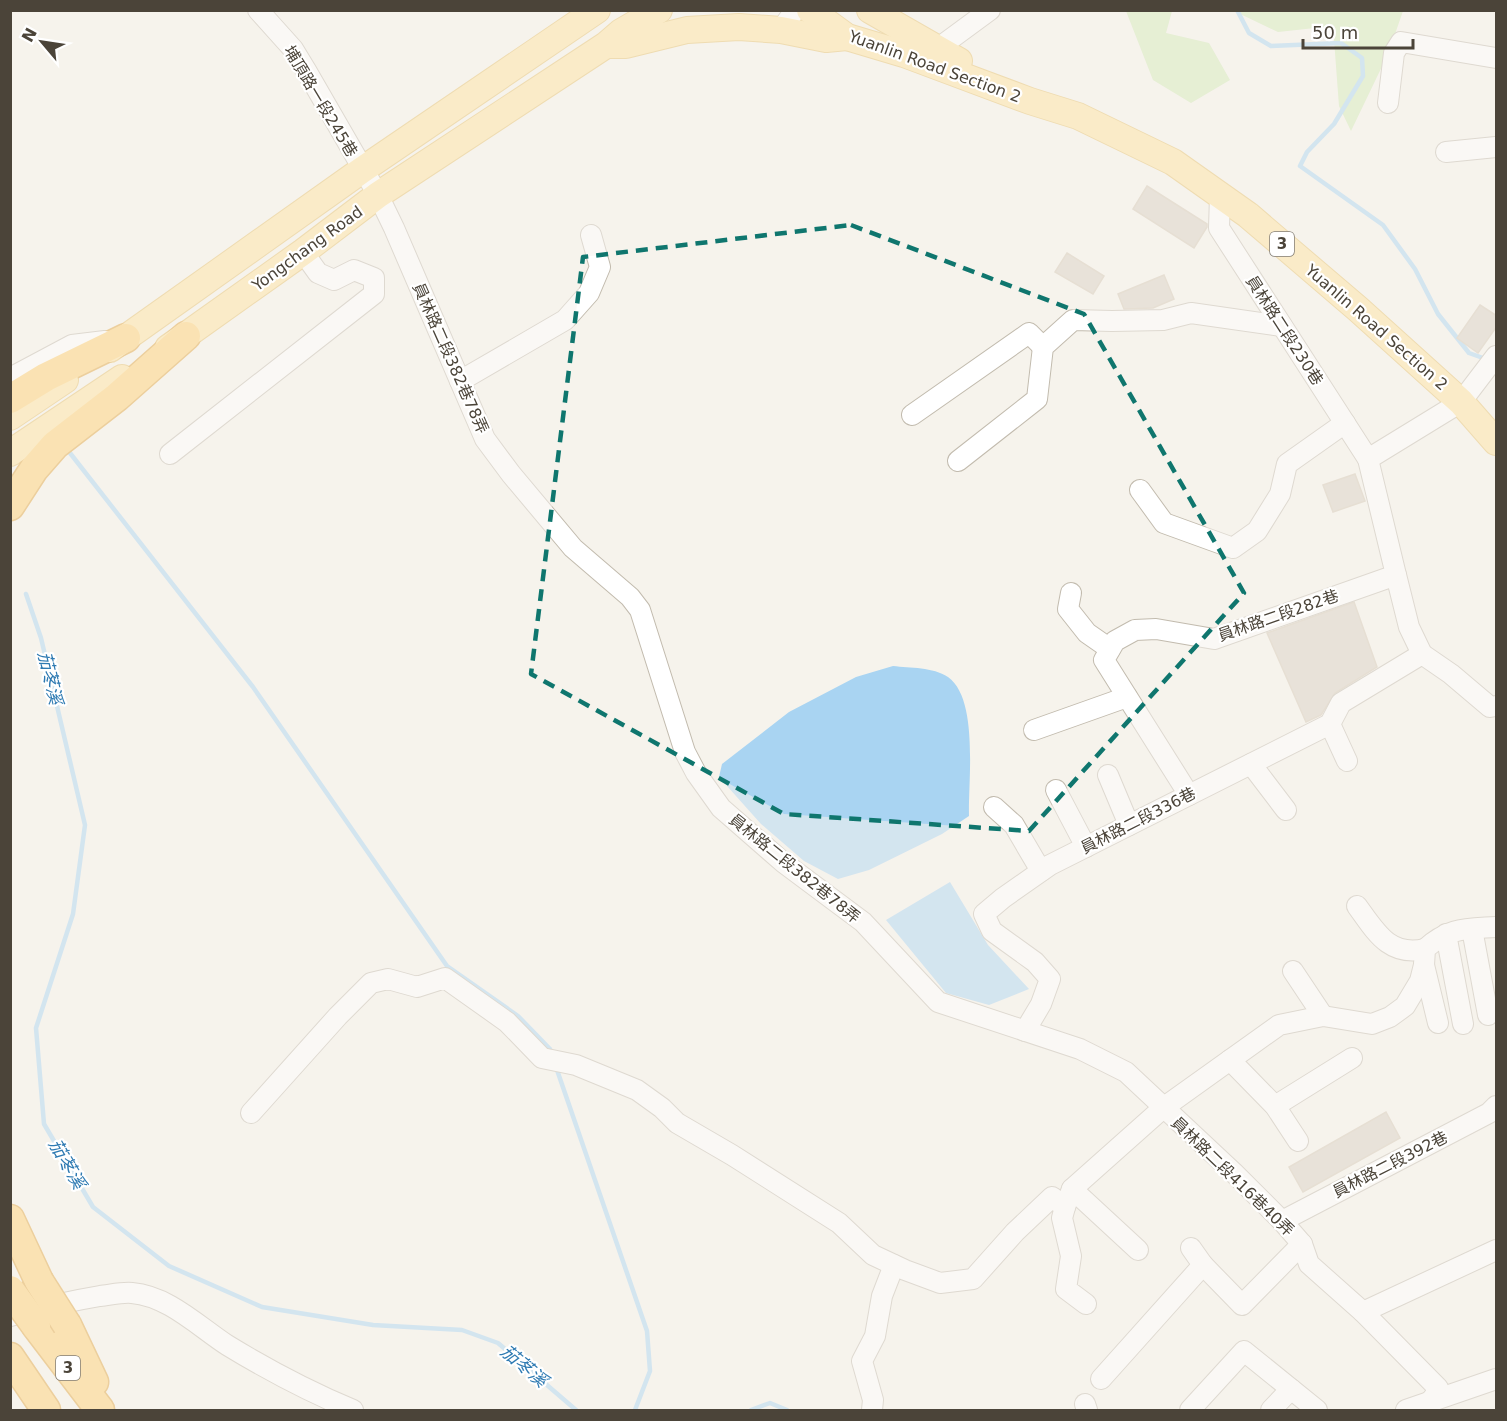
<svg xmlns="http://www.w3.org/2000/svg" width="1507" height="1421" font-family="'DejaVu Sans','Noto Sans TC',sans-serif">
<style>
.green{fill:#d2eab5}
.water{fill:#a9d4f2}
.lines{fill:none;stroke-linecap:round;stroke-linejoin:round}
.stream{stroke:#a9d4f2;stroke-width:4.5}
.building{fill:#d8cfc1;stroke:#d3c7b4;stroke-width:1.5}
.minor-casing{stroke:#c2bbae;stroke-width:22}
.major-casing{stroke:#e6c16a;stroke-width:28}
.highway-casing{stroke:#e0a43c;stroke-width:31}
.minor{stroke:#fff;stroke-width:20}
.major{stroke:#ffe39c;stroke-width:26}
.highway{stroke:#ffcf6e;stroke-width:28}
.highway-bridge-casing{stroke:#e0a43c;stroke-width:31;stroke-linecap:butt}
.highway-bridge{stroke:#ffcf6e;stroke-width:28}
.marked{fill:none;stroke:#0f766e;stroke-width:4.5;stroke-dasharray:12 8;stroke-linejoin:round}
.labels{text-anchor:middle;stroke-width:4.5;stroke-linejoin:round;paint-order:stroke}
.shield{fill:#fff;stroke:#817c74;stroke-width:1.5}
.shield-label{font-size:15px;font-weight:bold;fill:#4b4439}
.street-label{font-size:16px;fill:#4b4439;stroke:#fff}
.water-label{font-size:18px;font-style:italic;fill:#2e7ab2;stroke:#fff}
</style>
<rect width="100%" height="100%" fill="#f6f3ec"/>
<g class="green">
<polygon points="1126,11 1172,11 1166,33 1209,43 1230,80 1191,103 1153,80"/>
<polygon points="1234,11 1403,11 1388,54 1351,131 1339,106 1333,26 1278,32"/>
</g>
<g class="water">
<path d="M893,666C910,668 933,667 948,677C979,699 968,781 969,816L942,834L869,870L838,879L804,861L761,824L719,777L722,764L789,712L856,677Z"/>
<polygon points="950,882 988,945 1029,989 989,1005 946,993 886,920"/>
</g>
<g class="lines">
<g class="stream">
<polyline points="1237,10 1249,33 1271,46 1341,43 1362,58 1363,76 1334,124 1307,152 1300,166 1383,225 1415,269 1438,314 1469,353 1483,358"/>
<polyline points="70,453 253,687 447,966 518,1016 550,1049 552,1054"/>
<polyline points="26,594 41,638 85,825 73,914 36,1028 44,1124 93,1207 169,1266 262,1307 373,1325 462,1330 498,1343 576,1410"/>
<polyline points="556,1067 647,1331 650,1371 635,1410"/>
<polyline points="751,1410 770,1403 787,1410"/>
</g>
</g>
<g class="building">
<polygon points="1147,186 1207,224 1207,227 1194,248 1133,209"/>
<polygon points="1067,253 1104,276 1093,294 1055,272"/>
<polygon points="1164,275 1174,299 1153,308 1124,309 1118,294"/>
<polygon points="1480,305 1497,316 1497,326 1478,353 1457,338"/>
<polygon points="1355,474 1365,501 1333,512 1323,485"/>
<polygon points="1354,602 1377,667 1335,693 1321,715 1306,722 1267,633"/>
<polygon points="1386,1112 1400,1138 1303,1192 1289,1167"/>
</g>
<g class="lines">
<defs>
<g id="minor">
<polyline points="258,10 293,49 307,72 378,195 394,228 485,439 511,474 573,548 630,597 640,610 685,752 696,773 721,808 784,863 863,922 938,1002 1080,1049 1126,1072 1234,1173 1282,1221 1302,1244 1309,1264 1363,1312 1438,1388 1436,1394 1429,1403"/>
<polyline points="781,30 795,10"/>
<polyline points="937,49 990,10"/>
<polyline points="1388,103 1394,53 1401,42 1496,58"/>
<polyline points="1446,152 1496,147"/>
<polyline points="1220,196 1219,228 1368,459"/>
<polyline points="10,378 72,345 105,341"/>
<polyline points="460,381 565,320 589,293 600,267 591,235"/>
<polyline points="912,415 1029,333 1043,347"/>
<polyline points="170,454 374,294 374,278 354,270 334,280 318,273 303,252"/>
<polyline points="958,461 1037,399 1043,347 1073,320 1112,321 1163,320 1191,313 1282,326"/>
<polyline points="1140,490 1164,523 1233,548 1257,531 1280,494 1287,464 1345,423"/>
<polyline points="1396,575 1409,627 1422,654 1451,674 1490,707 1496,706"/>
<polyline points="1071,593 1068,609 1087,633 1110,649"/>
<polyline points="1330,724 1347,761"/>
<polyline points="1034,730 1127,697"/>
<polyline points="1251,764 1286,810"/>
<polyline points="1108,775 1129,825"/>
<polyline points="1056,790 1086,847"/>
<polyline points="1189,795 1104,660 1115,641 1135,630 1156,629 1214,639 1396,575 1368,459 1461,402 1496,356"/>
<polyline points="994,807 1014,825 1041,871"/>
<path d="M1357,906C1376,932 1389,957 1425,949"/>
<polyline points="1472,929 1488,1015"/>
<polyline points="1446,934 1463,1024"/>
<polyline points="1424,965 1438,1023"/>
<polyline points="1293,971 1323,1016"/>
<polyline points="1025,1031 1041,1004 1050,979 1035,962 992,931 984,914 1003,898 1050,865 1330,724 1341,703 1422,654"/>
<polyline points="1230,1060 1275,1106 1298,1141"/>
<polyline points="1275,1106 1352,1058"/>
<polyline points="251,1113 338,1016 371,983 388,979 417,987 445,978 507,1022 542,1058 576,1065 637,1090 662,1108 677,1123 732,1155 839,1223 873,1255 905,1270 940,1283 973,1279 1015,1232 1052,1197 1065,1207 1062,1218 1071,1256 1066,1289 1086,1304"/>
<polyline points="1072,1189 1138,1250"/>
<path d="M1065,1207L1072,1189L1163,1108L1279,1025L1323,1016L1372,1024L1390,1017L1405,1006L1420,981L1424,965L1425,949C1449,927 1466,929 1496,927"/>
<polyline points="1282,1221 1489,1113 1496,1106"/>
<polyline points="1191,1248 1203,1265 1242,1305 1302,1244"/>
<polyline points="1363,1312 1496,1250"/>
<path d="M10,1316C40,1308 70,1301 100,1296C110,1295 122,1292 132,1293C168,1296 198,1326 227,1345C268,1370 310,1392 353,1410"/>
<polyline points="1101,1379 1203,1265"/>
<polyline points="1085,1404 1087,1410"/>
<polyline points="872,1410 873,1400 862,1361 875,1336 882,1296 894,1265"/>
<polyline points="1190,1410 1244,1351 1317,1410"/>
<polyline points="1271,1410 1291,1389"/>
<polyline points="1406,1410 1496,1379"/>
</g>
<g id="major">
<polyline points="810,10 847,37 904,54 1030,101 1078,116 1173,162 1248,215 1358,309 1461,402 1496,442"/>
<polyline points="870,10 959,61"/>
<polyline points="609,45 626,45 687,30 739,27 781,30 826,39 847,37"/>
<polyline points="168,348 303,252 378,195 606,45 621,32 659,10"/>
<polyline points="110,349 362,170 597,10"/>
<polyline points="10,417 65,380"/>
<polyline points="10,453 122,378"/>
</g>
<g id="highway">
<polyline points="10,399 46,377 126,338"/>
<polyline points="10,506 34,469 55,445 117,397 186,336"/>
<polyline points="10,1219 39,1281"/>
<polyline points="67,1325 94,1382"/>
<polyline points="36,1326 100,1410"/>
<polyline points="10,1357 46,1410"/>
</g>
</defs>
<use href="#minor" class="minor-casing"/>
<use href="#major" class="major-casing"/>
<use href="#highway" class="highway-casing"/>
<use href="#minor" class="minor"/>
<use href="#major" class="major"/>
<use href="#highway" class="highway"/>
<defs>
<g id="highway-bridge">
<polyline points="39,1281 67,1325"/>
<polyline points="10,1290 36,1326"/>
</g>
</defs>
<use href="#highway-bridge" class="highway-bridge-casing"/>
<use href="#highway-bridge" class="highway-bridge"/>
</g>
<path d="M0 0H1507V1421H0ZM851,225L1084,314L1244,593L1029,831L784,814L531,674L583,257Z" fill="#f6f3ec" fill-opacity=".55" fill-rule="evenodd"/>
<path class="marked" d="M851,225L1084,314L1244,593L1029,831L784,814L531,674L583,257Z"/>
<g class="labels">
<g class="shield">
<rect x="1270" y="232" width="24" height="24" rx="4.5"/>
<rect x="56" y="1356" width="24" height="24" rx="4.5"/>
</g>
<g class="shield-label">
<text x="1282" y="249">3</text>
<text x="68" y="1373">3</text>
</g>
<g class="street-label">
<text transform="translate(935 66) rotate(20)" y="6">Yuanlin Road Section 2</text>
<text transform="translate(321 101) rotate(59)" y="6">埔頂路一段245巷</text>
<text transform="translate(307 248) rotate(-36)" y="6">Yongchang Road</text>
<text transform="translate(1377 327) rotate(41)" y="6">Yuanlin Road Section 2</text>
<text transform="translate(1285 330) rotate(57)" y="6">員林路二段230巷</text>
<text transform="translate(451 358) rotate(66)" y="6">員林路二段382巷78弄</text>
<text transform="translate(1278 615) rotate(-19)" y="6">員林路二段282巷</text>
<text transform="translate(1138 820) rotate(-27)" y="6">員林路二段336巷</text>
<text transform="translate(795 868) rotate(39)" y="6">員林路二段382巷78弄</text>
<text transform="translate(1390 1164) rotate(-27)" y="6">員林路二段392巷</text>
<text transform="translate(1233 1176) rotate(44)" y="6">員林路二段416巷40弄</text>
</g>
<g class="water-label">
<text transform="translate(50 678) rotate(77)" y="6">茄苳溪</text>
<text transform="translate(67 1164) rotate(60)" y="6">茄苳溪</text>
<text transform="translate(524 1366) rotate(40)" y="6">茄苳溪</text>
</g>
</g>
<rect width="1507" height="1421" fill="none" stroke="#4b4439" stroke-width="24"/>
<g transform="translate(42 42) rotate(299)" stroke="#ffffff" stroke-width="4.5" paint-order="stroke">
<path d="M0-4.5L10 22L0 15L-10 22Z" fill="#4b4439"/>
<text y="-9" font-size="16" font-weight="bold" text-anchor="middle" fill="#4b4439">N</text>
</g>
<path d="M1303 39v9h110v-9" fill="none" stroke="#4b4439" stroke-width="3"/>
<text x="1312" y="39" font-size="18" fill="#4b4439" stroke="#ffffff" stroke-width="4.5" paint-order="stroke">50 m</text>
</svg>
